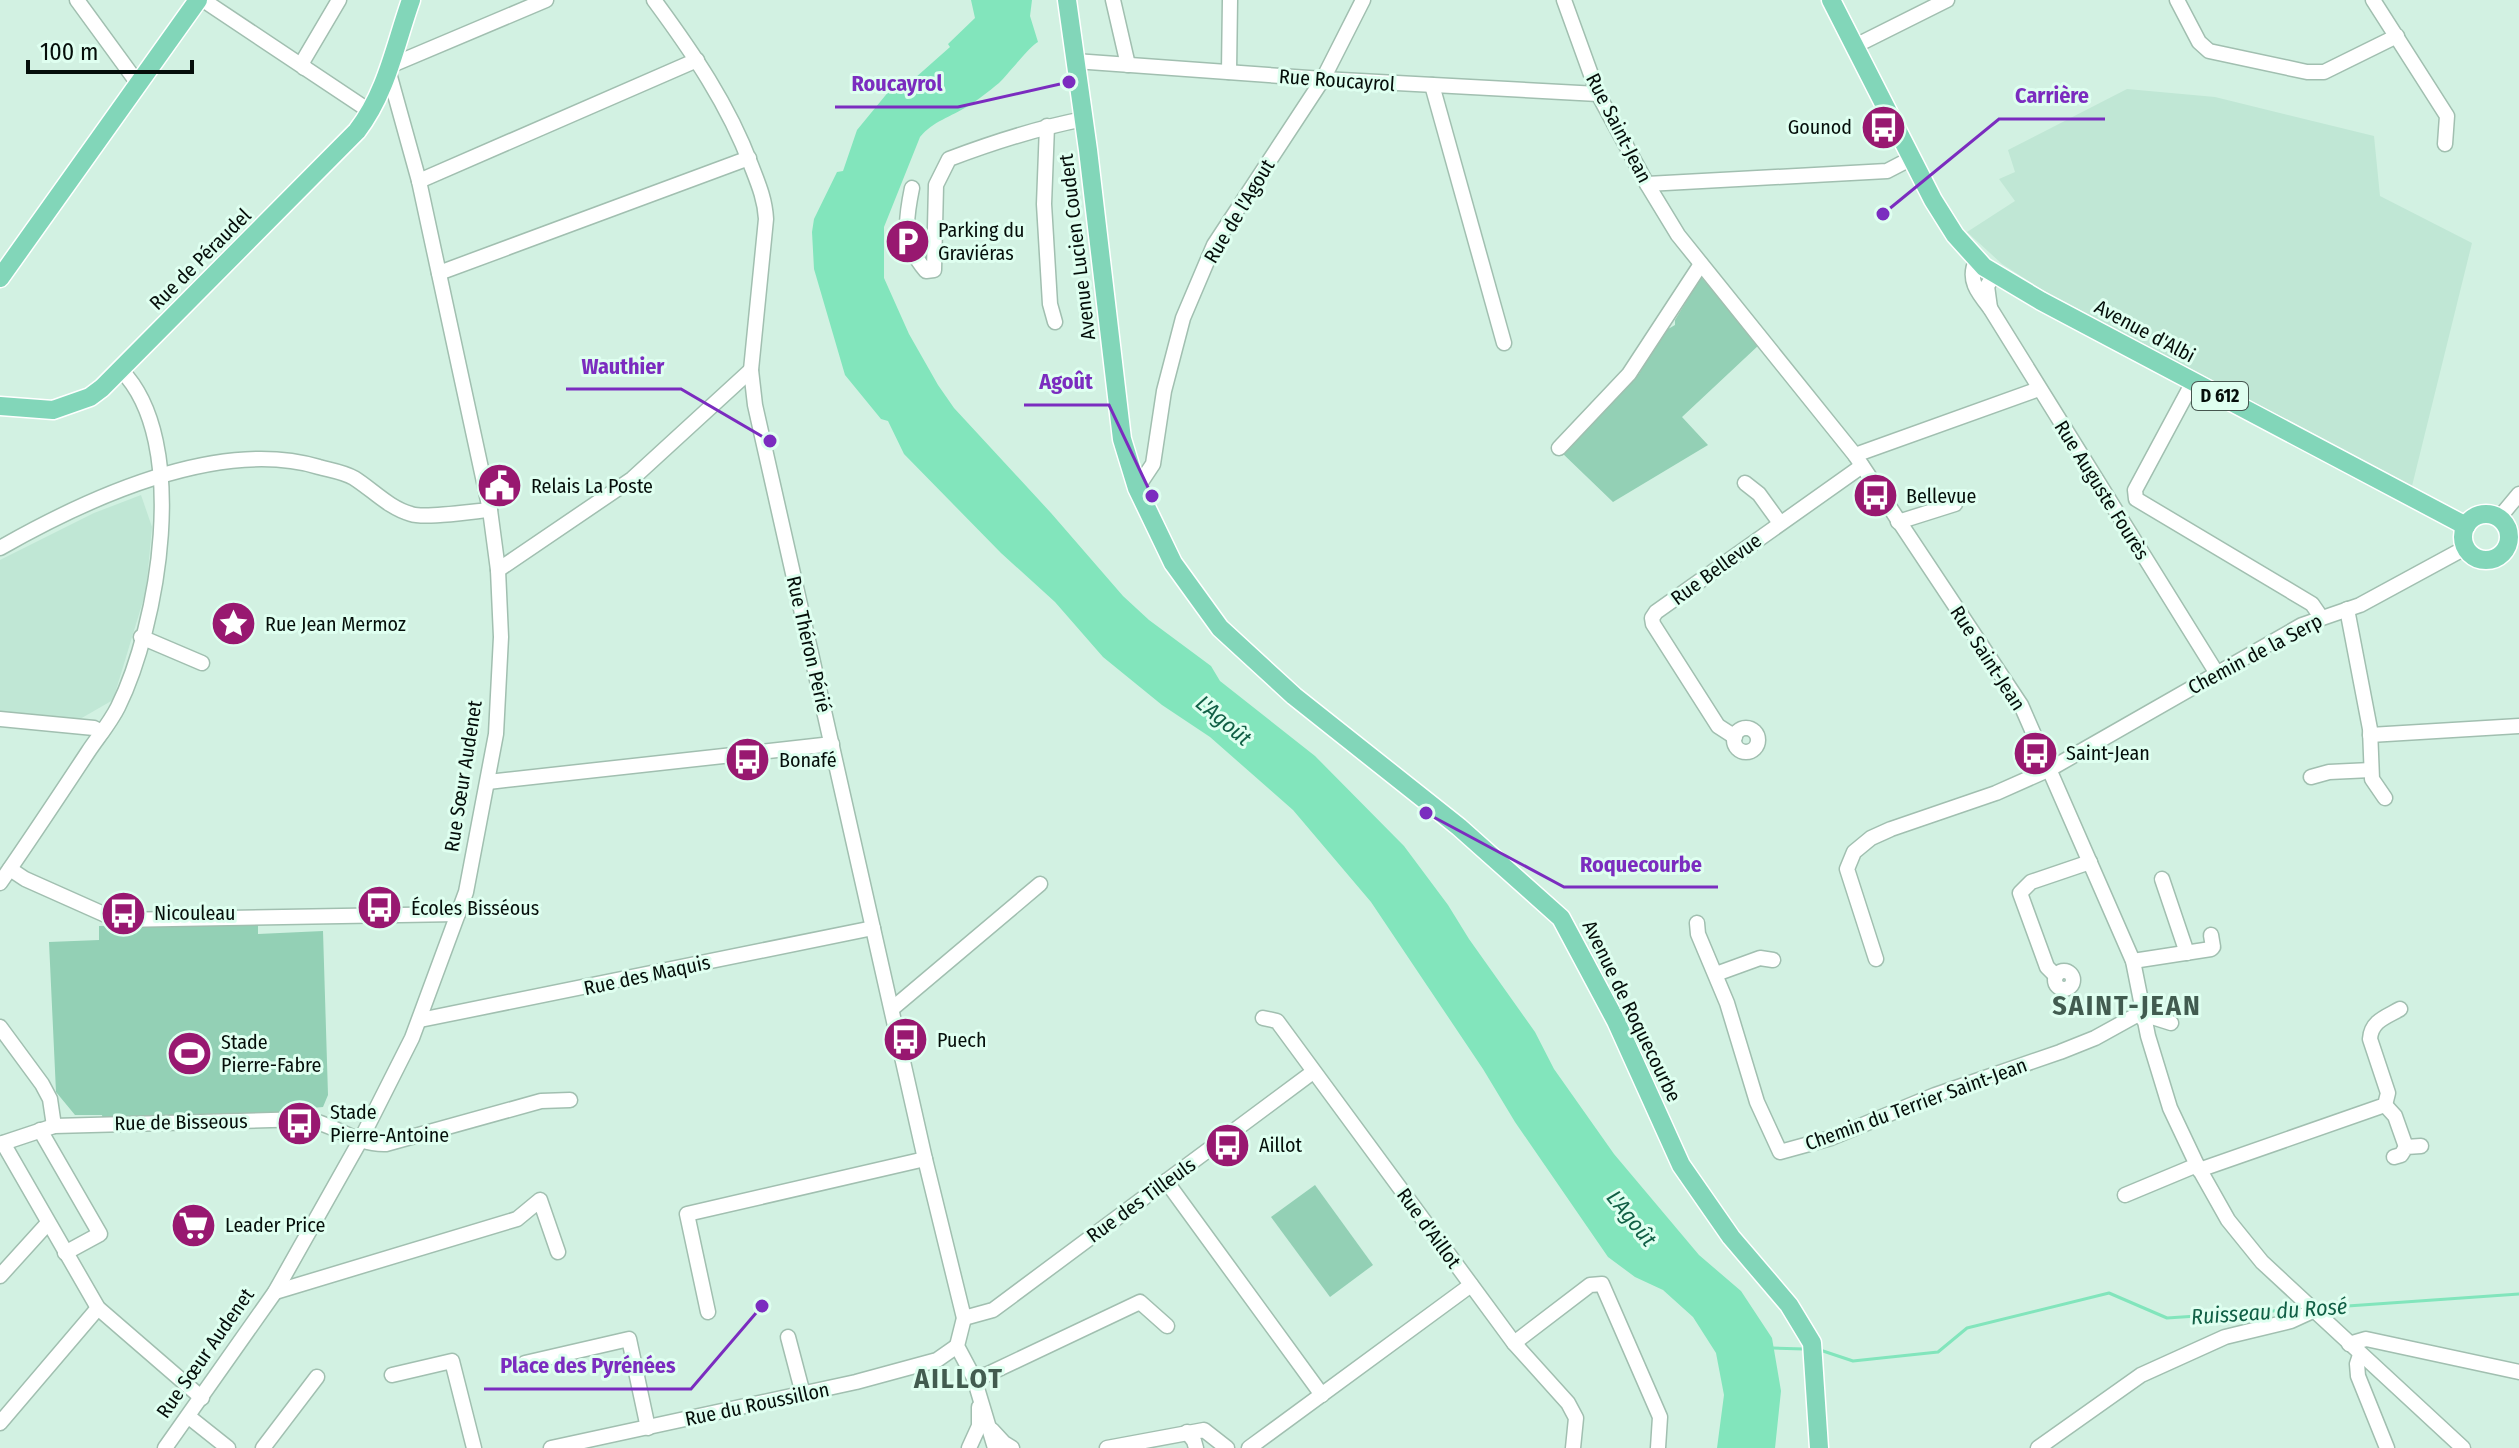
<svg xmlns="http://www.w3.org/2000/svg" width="2519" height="1448" font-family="'Fira Sans Condensed',sans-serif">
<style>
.built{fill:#c0e7d5}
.green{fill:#93d0b5}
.water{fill:#82e5bc}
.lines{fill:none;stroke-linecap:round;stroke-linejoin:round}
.stream{stroke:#82e5bc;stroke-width:3}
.minor-casing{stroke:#a1bfb0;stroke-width:17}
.major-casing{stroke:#fff;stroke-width:21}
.minor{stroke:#fff;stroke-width:14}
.major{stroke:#82d6b9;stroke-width:18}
.labels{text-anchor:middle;stroke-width:6;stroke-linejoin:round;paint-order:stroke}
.shield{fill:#dffff0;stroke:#46564f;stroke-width:2}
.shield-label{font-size:18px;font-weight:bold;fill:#050e0a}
.street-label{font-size:20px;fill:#050e0a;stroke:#dffff0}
.poi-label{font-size:20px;fill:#050e0a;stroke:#dffff0;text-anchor:start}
.water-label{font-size:22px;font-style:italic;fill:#105f45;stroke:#dffff0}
.district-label{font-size:28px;font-weight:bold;letter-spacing:2px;fill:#425c50;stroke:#dffff0}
.leader{fill:none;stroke:#7b2cbf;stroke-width:3}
.callout-dot{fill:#7b2cbf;stroke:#dffff0;stroke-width:3}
.callout-label{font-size:22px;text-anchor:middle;font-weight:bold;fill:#7b2cbf;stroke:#dffff0;stroke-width:6;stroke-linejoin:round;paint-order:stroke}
</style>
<rect width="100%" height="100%" fill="#d2f1e2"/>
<g class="built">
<polygon points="2127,89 2215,97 2374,136 2380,196 2472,243 2412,486 2041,289 2002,264 1967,232 2015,201 1999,179 2015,172 2008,150"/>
<polygon points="141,495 152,527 146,591 113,700 80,719 0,711 0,560 94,513"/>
</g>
<g class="green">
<polygon points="1701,277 1760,344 1682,417 1708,445 1613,502 1560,451 1632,375 1639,374 1663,332 1675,325 1675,320"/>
<polygon points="258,922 258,934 323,931 328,1095 323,1107 301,1109 295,1116 103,1122 102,1115 75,1115 56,1092 49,942 99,940 99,926"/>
<polygon points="1315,1185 1373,1265 1330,1297 1271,1217"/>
</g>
<path class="water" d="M971,0H1032L1030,16L1038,42C1031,45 1008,74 999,83C989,91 978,100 968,106C951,117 933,121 920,137L884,227V278L909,334L938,385L954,408L1051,513L1123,596L1149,620L1211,666L1220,681L1315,756L1404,846L1448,905L1469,939L1535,1032L1554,1069L1614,1154L1699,1255L1741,1291L1772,1338L1781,1391L1775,1448H1717L1724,1395L1716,1353L1693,1317L1663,1290L1635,1277L1608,1257L1515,1122L1483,1069L1371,902L1293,810L1210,737L1162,705L1103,657L1055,602L1001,553L904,454L888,421L881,419L845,375L814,269L812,232L814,219L837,172L843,171L857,130L894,85L915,78L950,47L948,44L975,18Z"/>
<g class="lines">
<g class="stream">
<polyline points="2319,1308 2519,1294"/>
<polyline points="1772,1348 1804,1349"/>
<polyline points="1820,1350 1853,1361 1938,1352 1967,1328 2109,1293 2167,1318 2304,1309"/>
</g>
<defs>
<g id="minor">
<polyline points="77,0 139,85"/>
<polyline points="203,0 371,112"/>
<path d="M654,0C693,53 728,104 751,165C758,183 765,199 766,219L751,370L755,405L925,1159L964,1318L957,1346L974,1378L995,1448"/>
<polyline points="1113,0 1128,65"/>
<polyline points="1564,0 1598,94 1647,184 1678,235 1855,455 2021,705 2133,961 2148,1036 2170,1108 2197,1165 2228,1220 2262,1262 2463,1448"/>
<polyline points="2177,0 2199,42 2209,51 2307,72 2324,72 2397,36"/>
<polyline points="2373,0 2447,116 2445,144"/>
<polyline points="1855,46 1947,0"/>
<polyline points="1075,61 1323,79 1598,94"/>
<polyline points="392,65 546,0"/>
<polyline points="304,68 303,61 339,0"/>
<polyline points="1229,72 1230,0"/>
<polyline points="1432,85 1504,343"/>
<polyline points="1047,126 1044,204 1050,304 1055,322"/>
<polyline points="419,181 697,60"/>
<polyline points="1647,184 1887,171 1912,158"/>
<path d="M912,188C905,222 902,243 926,271L934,270L936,185L949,159C994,142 1037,128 1084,119"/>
<path d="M1976,261C1967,280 1978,293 1990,308L2216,672"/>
<polyline points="439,273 749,158"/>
<polyline points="1990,308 1987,286 1995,274"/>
<polyline points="2193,382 2135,490 2136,499 2312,604 2321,617"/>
<polyline points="1559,448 1629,374 1701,264"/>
<polyline points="1855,455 2039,389"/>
<polyline points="1745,483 1759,494 1780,523"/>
<polyline points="1137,488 1153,464 1164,391 1183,318 1214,245 1323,79 1363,0"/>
<polyline points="2499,518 2519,494"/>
<polyline points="1898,522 1955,504"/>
<path d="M0,548C86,499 219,437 319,467C330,470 344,472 354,478C373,490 389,508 411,514C425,519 473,511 490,510"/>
<polyline points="498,570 632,479 751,370"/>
<polyline points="2347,609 2370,729 2372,779 2385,798"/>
<polyline points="141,637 202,663"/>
<polyline points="0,719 94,728 102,732"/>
<circle cx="1746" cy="740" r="12"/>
<polyline points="2370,735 2519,726"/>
<polyline points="1735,737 1718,726 1653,624 1652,618 1656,612 1862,466"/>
<polyline points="2311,777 2329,772 2371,770"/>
<polyline points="488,782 832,744"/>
<polyline points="10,869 25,879 117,920 458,914"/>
<polyline points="2162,879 2187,953"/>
<path d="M0,883C30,840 59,796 88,752C98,737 110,723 118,707C158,626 191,441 121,370"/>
<polyline points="1697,923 1698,934 1727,1003 1757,1102 1780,1152 1831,1138 1935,1095 2060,1052 2095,1038 2142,1012"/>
<polyline points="1876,959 1847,869 1854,852 1871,838 1891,829 1996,793 2050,769 2302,625 2360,605 2465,548"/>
<polyline points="2133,961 2211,949 2213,947 2211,935"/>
<circle cx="2064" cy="980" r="9"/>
<polyline points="1716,974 1760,958 1773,960"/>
<polyline points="2056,976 2047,967 2020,893 2031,882 2090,862"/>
<polyline points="893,1008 1040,884"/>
<polyline points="1263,1018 1277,1021 1514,1343 1568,1403 1576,1418 1573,1448"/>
<polyline points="2143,1019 2152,1017 2171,1023"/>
<polyline points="420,1020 873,928"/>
<polyline points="0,1027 42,1084 50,1099 54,1126"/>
<polyline points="2385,1105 2395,1116 2406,1147"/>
<polyline points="40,1130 100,1234 65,1253"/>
<polyline points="3,1143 98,1308 202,1398"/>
<path d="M0,1144L54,1126L306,1119C335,1124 355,1145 386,1144L541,1101L570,1100"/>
<polyline points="2394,1157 2401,1155 2406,1147 2421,1146"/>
<path d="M2199,1170L2385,1105L2388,1093L2370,1039C2371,1021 2386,1017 2400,1009"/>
<polyline points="1166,1181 1322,1395"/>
<polyline points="2125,1195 2197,1165"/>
<polyline points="0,1276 48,1223"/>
<polyline points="275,1292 517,1219 540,1200 558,1252"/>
<polyline points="708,1312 687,1214 925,1159"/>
<polyline points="964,1318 993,1310 1313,1072"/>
<polyline points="788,1337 803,1394"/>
<polyline points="1514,1343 1590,1285 1602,1284 1660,1417 1658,1448"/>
<polyline points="2349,1344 2366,1339 2519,1372"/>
<polyline points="2360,1355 2357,1364 2358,1376 2387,1448"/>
<polyline points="525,1363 629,1339 648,1428"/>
<polyline points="392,1375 452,1361 474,1448"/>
<polyline points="974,1378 988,1374 1140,1302 1167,1326"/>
<polyline points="189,1417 228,1448"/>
<polyline points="0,1423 98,1308"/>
<polyline points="992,1430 1004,1443 1012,1448"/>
<polyline points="1187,1432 1194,1441 1196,1448"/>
<polyline points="165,1448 275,1292 360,1141 412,1038 466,892 496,734 501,637 498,570 490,510 419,181 389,73"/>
<polyline points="263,1448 317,1377"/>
<polyline points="551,1448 856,1382 937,1360 957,1346"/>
<polyline points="969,1448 979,1426 979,1407"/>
<polyline points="1107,1448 1204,1430 1227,1448"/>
<polyline points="1249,1448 1471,1285"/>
<polyline points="2038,1448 2141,1375 2225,1337 2291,1321 2315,1310"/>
</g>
<g id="major">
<polyline points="1067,0 1088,150 1122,439 1137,488 1173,563 1220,628 1294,696 1459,827 1561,918 1616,1021 1681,1165 1731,1237 1789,1305 1812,1343 1819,1448"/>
<polyline points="1831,0 1933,200 1955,235 1984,267 2041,301 2466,526"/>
<polyline points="0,278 198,0"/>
<path d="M0,406L53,410L90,397L102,388L357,131C387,92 395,45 411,0"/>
<circle cx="2486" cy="537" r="23"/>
</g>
</defs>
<use href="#minor" class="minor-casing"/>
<use href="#major" class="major-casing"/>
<use href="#minor" class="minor"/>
<use href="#major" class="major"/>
</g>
<defs>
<symbol id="bus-disc" viewBox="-11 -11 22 22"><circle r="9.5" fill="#981870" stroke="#dffff0"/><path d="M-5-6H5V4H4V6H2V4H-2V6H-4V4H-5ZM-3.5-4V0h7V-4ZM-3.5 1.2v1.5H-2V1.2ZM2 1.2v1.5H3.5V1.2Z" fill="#fff"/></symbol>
<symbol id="parking-disc" viewBox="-11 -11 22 22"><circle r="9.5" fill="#981870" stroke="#dffff0"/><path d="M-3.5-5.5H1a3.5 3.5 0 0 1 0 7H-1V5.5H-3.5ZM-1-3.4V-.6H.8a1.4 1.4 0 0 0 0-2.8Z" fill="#fff"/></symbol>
<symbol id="civic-disc" viewBox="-11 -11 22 22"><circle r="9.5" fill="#981870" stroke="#dffff0"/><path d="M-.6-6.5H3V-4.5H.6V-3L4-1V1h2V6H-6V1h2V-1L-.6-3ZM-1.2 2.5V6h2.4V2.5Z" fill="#fff"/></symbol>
<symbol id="sight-disc" viewBox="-11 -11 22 22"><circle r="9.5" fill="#981870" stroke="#dffff0"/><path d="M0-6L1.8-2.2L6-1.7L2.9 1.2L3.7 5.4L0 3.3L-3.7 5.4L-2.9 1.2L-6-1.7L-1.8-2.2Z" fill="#fff"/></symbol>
<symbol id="stadium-disc" viewBox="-11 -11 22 22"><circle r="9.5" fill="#981870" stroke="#dffff0"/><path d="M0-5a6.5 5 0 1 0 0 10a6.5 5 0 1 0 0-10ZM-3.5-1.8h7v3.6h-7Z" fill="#fff"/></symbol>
<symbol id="supermarket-disc" viewBox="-11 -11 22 22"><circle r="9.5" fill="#981870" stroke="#dffff0"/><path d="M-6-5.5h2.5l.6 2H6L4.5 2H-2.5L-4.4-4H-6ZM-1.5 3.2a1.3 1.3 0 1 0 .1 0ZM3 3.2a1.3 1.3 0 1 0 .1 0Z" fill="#fff"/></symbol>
</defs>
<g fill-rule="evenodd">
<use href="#bus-disc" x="1858" y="102" width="51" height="51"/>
<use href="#parking-disc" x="882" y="216" width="51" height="51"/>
<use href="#civic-disc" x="474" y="460" width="51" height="51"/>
<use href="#bus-disc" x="1850" y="470" width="51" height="51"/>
<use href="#sight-disc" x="208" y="598" width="51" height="51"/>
<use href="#bus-disc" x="2010" y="728" width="51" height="51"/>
<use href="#bus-disc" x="722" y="734" width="51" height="51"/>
<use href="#bus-disc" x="354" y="882" width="51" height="51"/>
<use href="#bus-disc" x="98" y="888" width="51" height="51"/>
<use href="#bus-disc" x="880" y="1014" width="51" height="51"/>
<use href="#stadium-disc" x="164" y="1028" width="51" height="51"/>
<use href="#bus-disc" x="274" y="1098" width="51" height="51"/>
<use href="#bus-disc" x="1202" y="1120" width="51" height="51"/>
<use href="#supermarket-disc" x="168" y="1200" width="51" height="51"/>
</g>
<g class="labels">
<rect class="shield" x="2192" y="382" width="56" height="28" rx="6"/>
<g class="shield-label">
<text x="2220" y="402">D 612</text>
</g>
<g class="street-label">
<text transform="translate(1337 80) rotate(4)" y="7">Rue Roucayrol</text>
<text transform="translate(1619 128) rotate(63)" y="7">Rue Saint-Jean</text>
<text transform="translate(1239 211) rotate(-59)" y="7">Rue de l'Agout</text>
<text transform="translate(1077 247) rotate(-97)" y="7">Avenue Lucien Coudert</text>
<text transform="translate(200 259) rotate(-45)" y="7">Rue de Péraudel</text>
<text transform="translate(2145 331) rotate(28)" y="7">Avenue d'Albi</text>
<text transform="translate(2102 490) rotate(58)" y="7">Rue Auguste Fourès</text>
<text transform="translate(1716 569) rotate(-36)" y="7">Rue Bellevue</text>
<text transform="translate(809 644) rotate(77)" y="7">Rue Théron Périé</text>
<text transform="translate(2255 654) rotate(-28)" y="7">Chemin de la Serp</text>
<text transform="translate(1988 658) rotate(57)" y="7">Rue Saint-Jean</text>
<text transform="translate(463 776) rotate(-81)" y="7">Rue Sœur Audenet</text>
<text transform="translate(647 975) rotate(-12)" y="7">Rue des Maquis</text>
<text transform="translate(1632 1011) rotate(64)" y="7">Avenue de Roquecourbe</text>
<text transform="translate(1916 1104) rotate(-20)" y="7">Chemin du Terrier Saint-Jean</text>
<text transform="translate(181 1122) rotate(-1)" y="7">Rue de Bisseous</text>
<text transform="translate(1141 1200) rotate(-36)" y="7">Rue des Tilleuls</text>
<text transform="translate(1429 1228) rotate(54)" y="7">Rue d'Aillot</text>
<text transform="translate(205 1353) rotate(-55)" y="7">Rue Sœur Audenet</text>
<text transform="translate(757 1404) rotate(-12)" y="7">Rue du Roussillon</text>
</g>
<g class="poi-label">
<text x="1852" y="134" text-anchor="end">Gounod</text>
<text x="938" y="237">Parking du<tspan x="938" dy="23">Graviéras</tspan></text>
<text x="531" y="493">Relais La Poste</text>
<text x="1906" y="503">Bellevue</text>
<text x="265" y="631">Rue Jean Mermoz</text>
<text x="2066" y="760">Saint-Jean</text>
<text x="779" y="767">Bonafé</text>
<text x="411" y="915">Écoles Bisséous</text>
<text x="154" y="920">Nicouleau</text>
<text x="937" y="1047">Puech</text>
<text x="221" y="1049">Stade<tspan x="221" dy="23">Pierre-Fabre</tspan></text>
<text x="330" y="1119">Stade<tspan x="330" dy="23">Pierre-Antoine</tspan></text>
<text x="1259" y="1152">Aillot</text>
<text x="225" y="1232">Leader Price</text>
</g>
<g class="water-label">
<text transform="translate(1224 720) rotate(40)" y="8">L'Agoût</text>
<text transform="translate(1632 1218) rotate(51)" y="8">L'Agoût</text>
<text transform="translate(2269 1311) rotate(-4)" y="8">Ruisseau du Rosé</text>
</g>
<g class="district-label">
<text x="2127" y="1015">SAINT-JEAN</text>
<text x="959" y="1388">AILLOT</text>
</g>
</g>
<path class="leader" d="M1069 82L958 107H835M1883 214L1999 119H2105M770 441L681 389H566M1152 496L1109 405H1024M1426 813L1564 887H1718M762 1306L691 1389H484"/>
<g class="callout-dot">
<circle cx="1069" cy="82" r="8"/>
<circle cx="1883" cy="214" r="8"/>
<circle cx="770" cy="441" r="8"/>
<circle cx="1152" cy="496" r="8"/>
<circle cx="1426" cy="813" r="8"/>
<circle cx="762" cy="1306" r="8"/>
</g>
<g class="callout-label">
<text x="897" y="91">Roucayrol</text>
<text x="2052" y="103">Carrière</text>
<text x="623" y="374">Wauthier</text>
<text x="1066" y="389">Agoût</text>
<text x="1641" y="872">Roquecourbe</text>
<text x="588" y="1373">Place des Pyrénées</text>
</g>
<path d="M28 60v12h164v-12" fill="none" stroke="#050e0a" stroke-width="4"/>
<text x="40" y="60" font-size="24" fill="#050e0a" stroke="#dffff0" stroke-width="6" paint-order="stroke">100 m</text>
</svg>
